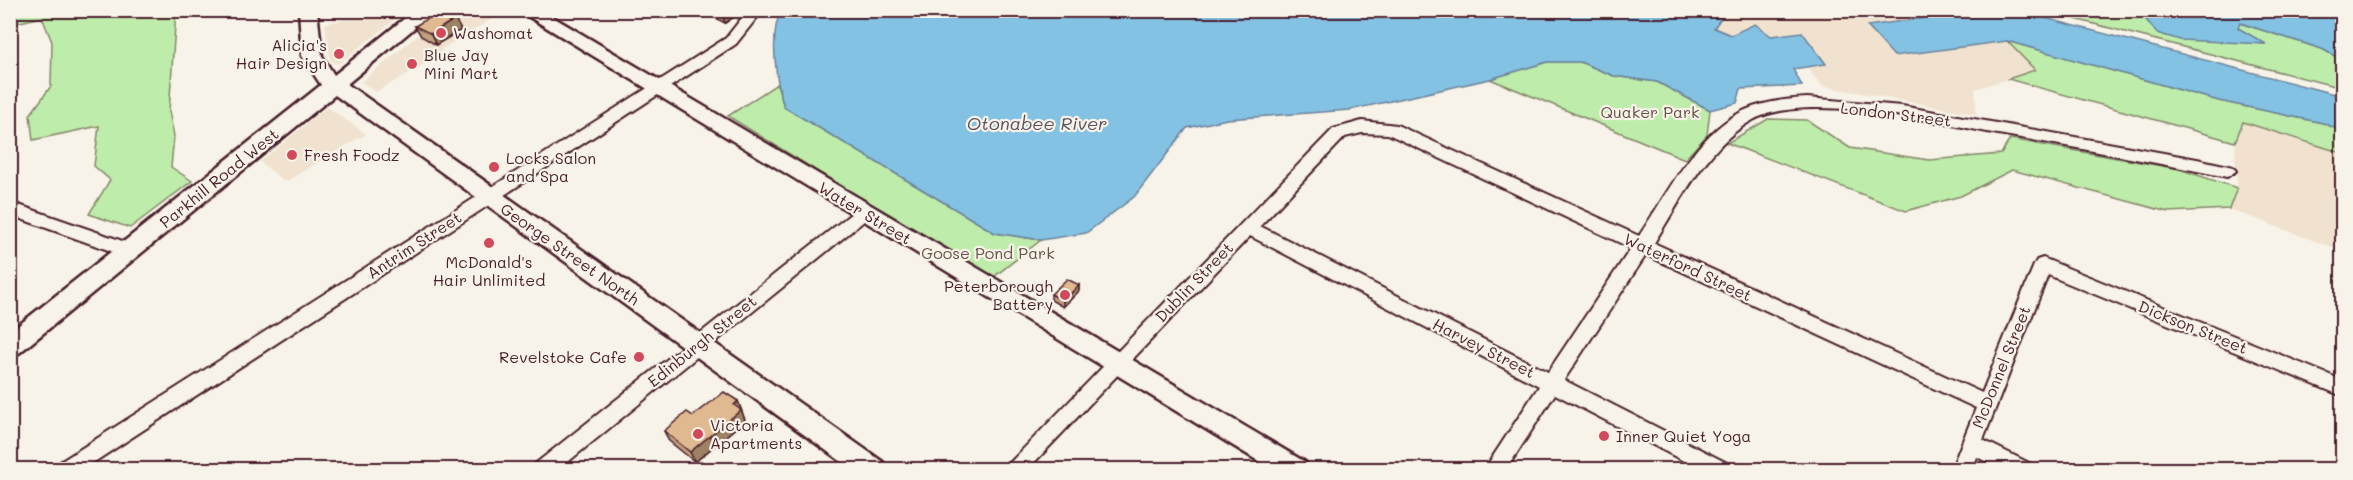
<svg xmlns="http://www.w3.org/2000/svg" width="2353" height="480" font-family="Mali,sans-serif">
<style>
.built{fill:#f0e2ce}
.green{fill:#beecaa;stroke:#84866a;stroke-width:1.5}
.water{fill:#83c2e3;stroke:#6c8199;stroke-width:1.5}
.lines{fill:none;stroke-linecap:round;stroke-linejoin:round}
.minor-casing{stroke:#4a1f2b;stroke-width:4}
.major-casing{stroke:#4a1f2b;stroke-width:5}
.minor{fill:#f7f3e8;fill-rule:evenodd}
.major{fill:#f7f3e8;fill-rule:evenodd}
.wall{fill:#c19f7d;stroke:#4a1f2b;stroke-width:1.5}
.shaded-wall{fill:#9d8266;stroke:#4a1f2b;stroke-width:1.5}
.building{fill:#e0b991;stroke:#4a1f2b;stroke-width:1.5}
.poi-dot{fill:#d1495b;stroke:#f7f3e8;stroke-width:2}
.labels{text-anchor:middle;stroke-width:4.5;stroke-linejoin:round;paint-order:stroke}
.poi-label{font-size:16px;fill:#4a1f2b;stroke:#f7f3e8;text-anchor:start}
.park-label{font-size:16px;fill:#67524b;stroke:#f7f3e8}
.street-label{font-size:16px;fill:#4a1f2b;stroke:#f7f3e8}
.water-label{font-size:18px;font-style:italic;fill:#5b5062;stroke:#f7f3e8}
</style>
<rect width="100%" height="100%" fill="#f7f3e8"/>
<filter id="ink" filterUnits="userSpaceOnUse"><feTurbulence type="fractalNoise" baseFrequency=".0167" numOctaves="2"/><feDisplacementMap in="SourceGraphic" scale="12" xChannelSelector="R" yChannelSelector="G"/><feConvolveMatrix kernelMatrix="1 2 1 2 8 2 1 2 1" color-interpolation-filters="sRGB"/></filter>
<g filter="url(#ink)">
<g class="built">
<polygon points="376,10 406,11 338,64 330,60 325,24"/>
<polygon points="500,10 504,12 440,50 444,53 376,92 361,82 447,11"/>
<polygon points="1726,11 1902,11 1926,18 1868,25 1894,56 2007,41 2036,70 1975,89 1976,114 1822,86 1807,67 1825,65 1802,32 1771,36 1755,24 1731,35 1713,28"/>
<polygon points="327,107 366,134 285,182 260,162"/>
<polygon points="2243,122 2342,153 2342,251 2229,209 2237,187 2235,142"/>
</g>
<g class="green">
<polygon points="10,11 176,11 169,111 174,136 171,167 192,181 130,228 89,214 110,180 94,166 99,126 33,140 30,115 51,86 52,42 42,17 11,24"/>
<polygon points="2044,11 2139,11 2157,33 2265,44 2238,28 2239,23 2322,49 2342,60 2342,88"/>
<polygon points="2007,41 2219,101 2323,123 2342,131 2342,153 2243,122 2235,142 2008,79 2035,70"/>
<polygon points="1547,62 1580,62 1614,76 1657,82 1710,110 1707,135 1685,159 1490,79"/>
<polygon points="777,84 784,107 995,233 1041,240 991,279 728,116"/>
<polygon points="1768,119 1807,120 1850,148 1929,160 2001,154 2010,139 2179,169 2237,188 2229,209 2168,212 2012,170 1961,196 1906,211 1727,143"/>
</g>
<g class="water">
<path d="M781,10L1726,11L1714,28L1731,35L1755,24L1771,36L1802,32L1826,64L1793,69L1802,86L1741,89L1737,103L1710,110L1657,82L1614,76L1580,62H1547L1490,79L1350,110L1227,119L1187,128L1134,197L1086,233L1041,240L995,233L784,107C776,81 769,35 781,10Z"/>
<polygon points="1902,11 2018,11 2342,96 2342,131 2323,123 2219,101 2007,41 1894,56 1867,26 1924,18"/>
<polygon points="2139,11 2342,11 2342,60 2322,49 2240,23 2238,28 2266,44 2180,40 2157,33"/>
</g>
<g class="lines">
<defs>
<g id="minor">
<polygon points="748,10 763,10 736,44 82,470 54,470 57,464 726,38"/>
<path d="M1807,98L1902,106L2197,159L2233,167L2236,171L2227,177C2153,162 2078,148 2004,135C1942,124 1808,90 1753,120C1707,145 1681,201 1654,243L1982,393L2034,265L2037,260L2043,258L2342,380V396L2048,275L1983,440L2031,464L2034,470H2003L1977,457L1972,470H1951L1976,408L1646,255L1564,380L1729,464L1732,470H1701L1555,394L1506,470H1484L1539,386L1250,236L1027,470H1003L1333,129L1362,121L1397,125L1639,236C1669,192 1699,126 1753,107C1771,101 1789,99 1807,98ZM1362,133L1388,134L1631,248L1548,372L1260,226L1345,137Z"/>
<polygon points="10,202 134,245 137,250 134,255 128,257 10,215"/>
<polygon points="863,207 869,209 872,213 869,217 558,470 532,470 535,464 857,209"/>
</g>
<g id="major">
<polygon points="299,10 317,10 322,56 334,75 415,10 436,10 347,84 883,462 887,470 853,470 335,95 19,353 10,355 10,332 321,85 302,56"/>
<polygon points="518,10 541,10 1305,462 1309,470 1273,470"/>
</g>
</defs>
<use href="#minor" class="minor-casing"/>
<use href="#major" class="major-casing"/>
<use href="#minor" class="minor"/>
<use href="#major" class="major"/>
</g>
<g class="wall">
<polygon points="710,10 744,10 725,23 712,16"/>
<polygon points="415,26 461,30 436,45 421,36"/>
<polygon points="1079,285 1079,291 1063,307 1051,300 1051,294"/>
<polygon points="738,401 745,420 695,462 669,441 664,431 693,416"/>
</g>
<g class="shaded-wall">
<polygon points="734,10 744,10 725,23 723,17"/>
<polygon points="455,19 461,30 436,45 431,34"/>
<polygon points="1079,285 1079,291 1063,307 1063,301"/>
<polygon points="738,401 745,420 695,462 690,452"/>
</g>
<g class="building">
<polygon points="711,10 734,10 723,17"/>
<polygon points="440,11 455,19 431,34 415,26"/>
<polygon points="1067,279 1079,285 1063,301 1051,294"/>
<polygon points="724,392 738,401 734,405 741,410 690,452 664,431 687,412 693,416"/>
<polygon points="93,464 99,470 85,470"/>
</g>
</g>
<g class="poi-dot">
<circle cx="441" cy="33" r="6"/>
<circle cx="339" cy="54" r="6"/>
<circle cx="412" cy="64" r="6"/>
<circle cx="292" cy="155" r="6"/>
<circle cx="494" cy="167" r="6"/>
<circle cx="489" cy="243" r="6"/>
<circle cx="1065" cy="295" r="6"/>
<circle cx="639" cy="357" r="6"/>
<circle cx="698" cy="434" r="6"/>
<circle cx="1604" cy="436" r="6"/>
</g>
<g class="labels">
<g class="poi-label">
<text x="453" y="39">Washomat</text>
<text x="327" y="51" text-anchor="end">Alicia's<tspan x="327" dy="18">Hair Design</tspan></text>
<text x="424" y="61">Blue Jay<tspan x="424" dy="18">Mini Mart</tspan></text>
<text x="304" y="161">Fresh Foodz</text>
<text x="506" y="164">Locks Salon<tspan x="506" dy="18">and Spa</tspan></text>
<text x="489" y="268" text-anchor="middle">McDonald's<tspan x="489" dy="18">Hair Unlimited</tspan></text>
<text x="1053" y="292" text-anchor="end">Peterborough<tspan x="1053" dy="18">Battery</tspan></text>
<text x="627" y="363" text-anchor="end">Revelstoke Cafe</text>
<text x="710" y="431">Victoria<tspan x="710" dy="18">Apartments</tspan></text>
<text x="1616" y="442">Inner Quiet Yoga</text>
</g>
<g class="park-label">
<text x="1650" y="118">Quaker Park</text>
<text x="988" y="259">Goose Pond Park</text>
</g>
<g class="street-label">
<text transform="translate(1896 114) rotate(7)" y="6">London Street</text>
<text transform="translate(219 178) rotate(-39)" y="6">Parkhill Road West</text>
<text transform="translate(865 213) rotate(31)" y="6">Water Street</text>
<text transform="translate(414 245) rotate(-33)" y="6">Antrim Street</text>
<text transform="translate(570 254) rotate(35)" y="6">George Street North</text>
<text transform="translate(1688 267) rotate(25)" y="6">Waterford Street</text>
<text transform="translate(1194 282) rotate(-46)" y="6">Dublin Street</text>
<text transform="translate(2193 327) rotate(22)" y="6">Dickson Street</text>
<text transform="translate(702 341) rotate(-39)" y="6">Edinburgh Street</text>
<text transform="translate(1484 348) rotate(27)" y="6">Harvey Street</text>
<text transform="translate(2001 367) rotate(-68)" y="6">McDonnel Street</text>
</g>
<g class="water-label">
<text x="1037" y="130">Otonabee River</text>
</g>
</g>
<rect width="2353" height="480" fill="none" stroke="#f7f3e8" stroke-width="36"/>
<rect x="18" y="18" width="2317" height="444" fill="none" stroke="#4a1f2b" stroke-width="2" filter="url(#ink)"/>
</svg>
